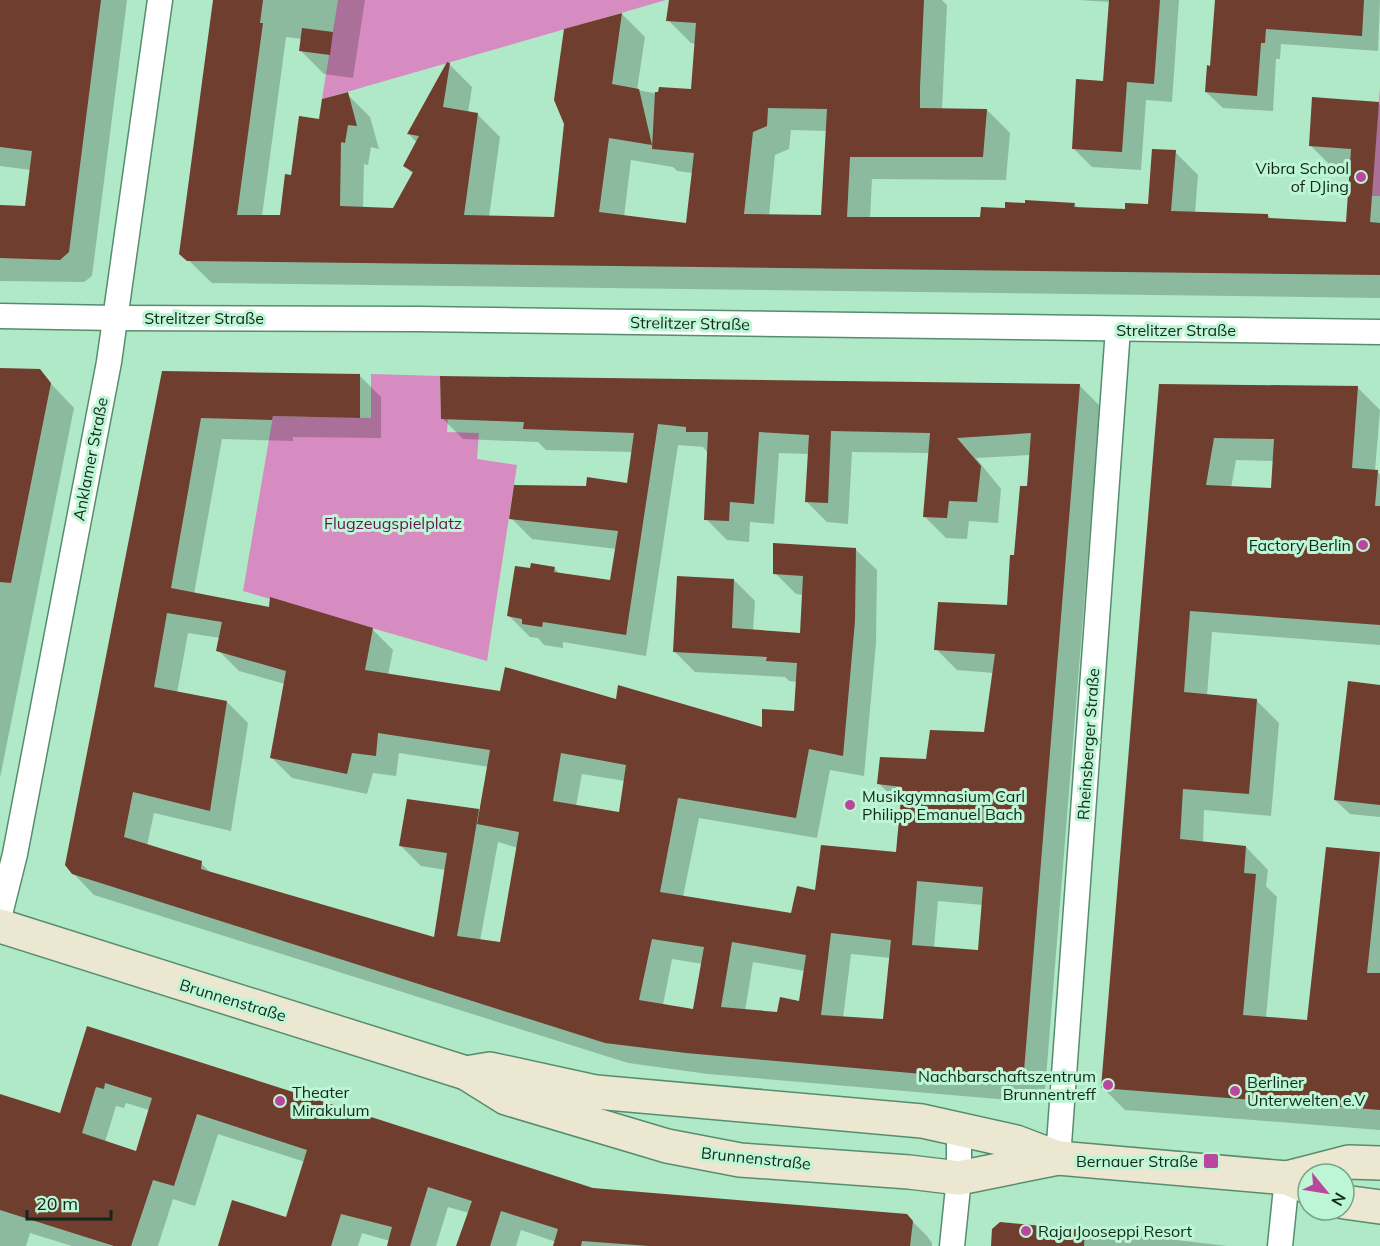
<svg xmlns="http://www.w3.org/2000/svg" width="1380" height="1246" font-family="Mulish,sans-serif">
<style>
.green{fill:#d68cc1}
.shadow{fill:#0003;fill-rule:evenodd}
.building{fill:#6f3e2e;fill-rule:evenodd}
.lines{fill:none;stroke-linecap:round;stroke-linejoin:round}
.minor-casing{stroke:#578d6e;stroke-width:27}
.secondary-casing{stroke:#578d6e;stroke-width:36}
.minor{stroke:#fff;stroke-width:24}
.secondary{stroke:#ece7d1;stroke-width:33}
.poi-dot{fill:#ba469e;stroke:#bdf6d4;stroke-width:2}
.labels{text-anchor:middle;stroke-width:6;stroke-linejoin:round;paint-order:stroke}
.poi-label{font-size:16px;fill:#12281c;stroke:#bdf6d4;text-anchor:end}
.street-label{font-size:16px;fill:#12281c;stroke:#bdf6d4}
.park-label{font-size:16px;fill:#651453;stroke:#bdf6d4}
</style>
<rect width="100%" height="100%" fill="#b0e9c7"/>
<g class="green">
<polygon points="338,0 666,0 322,99"/>
<polygon points="1380,87 1380,196 1371,196"/>
<polygon points="371,374 440,376 441,418 448,419 447,432 479,433 477,459 517,465 487,661 243,591 273,416 371,418"/>
</g>
<g class="shadow">
<polygon points="0,0 127,0 92,276 84,282 0,281 0,207 26,208 31,170 0,166"/>
<path d="M214,0H365L353,78L324,74L301,51L302,39L286,37L262,216H282L292,177L320,121L347,94L370,117L379,149L371,147L368,165L364,164L363,208L394,209L413,174L405,166L417,143L409,134L449,64L472,87L468,113L477,114L500,137L489,217L555,218L566,124L565,30L622,14L645,37L637,90L660,94L692,91L696,44L691,43L668,20L674,0H942L947,5L942,110H987L1010,133L1006,180L872,179L870,218L982,219L1007,210L1074,204L1079,209L1126,211L1150,206L1175,152L1198,175L1195,213L1268,215L1272,220L1347,224L1351,170L1334,169L1311,146L1378,103L1380,105V298L212,283L181,253ZM791,130L827,131L823,216H769L775,155L789,149ZM631,160L673,167L677,171L693,173L688,225L624,217Z"/>
<polygon points="1078,0 1179,0 1172,102 1146,100 1141,170 1092,167 1073,148 1104,82 1110,2"/>
<polygon points="1216,0 1380,0 1378,51 1281,44 1280,59 1276,59 1273,111 1223,108 1206,92 1212,68"/>
<polygon points="0,370 39,371 74,408 0,778"/>
<path d="M163,372L360,376L381,397V438L293,437V441L222,439L194,594L372,629L393,650L388,675L502,692L617,701L763,729L795,713L797,682L789,681L785,677L695,672L674,651L734,580L755,601L753,631L801,634L804,595L796,594L775,573L855,549L877,570L876,643L864,776L830,770L817,838L699,818L683,897L793,915L816,891L898,853L902,805L879,784L985,734L994,673L957,670L936,649L1009,607L1015,557L1028,488L1030,455L976,458L1001,489L998,523L969,521L967,539L946,538L925,517L930,453L852,452L848,524L827,522L806,501L809,454L779,453L774,524L750,522L749,542L727,540L706,519L708,453L703,447L678,445L646,656L563,642V648L544,645L538,638L530,637L509,616L531,570L554,568L561,575L612,582L617,549L532,539L511,518L587,487L629,485L633,452L546,450L538,442L463,439L442,418L1079,385L1100,406L1044,1103L708,1074L628,1063L94,895L73,873ZM188,633L220,638L218,650L239,671L285,684L271,757L292,778L367,794L373,773L396,776L399,753L489,767L480,812L479,810L400,845L421,866L446,870L435,939L212,874L201,863L147,846L154,813L231,831L248,723L227,702L177,693ZM582,774L625,781L620,813L576,806ZM498,842L518,848L501,944L480,941ZM938,901L983,905L979,952L934,948ZM851,954L891,958L885,1021L843,1018ZM672,959L703,964L695,1010L663,1005ZM753,962L805,971L801,1002L778,1013L745,1011Z"/>
<path d="M1160,386L1357,387L1380,410L1375,471L1380,474V645L1212,632L1207,696L1257,701L1279,723L1271,816L1204,810L1203,843L1246,847L1268,870L1266,886L1277,897L1266,1018L1309,1022L1328,848L1380,854V1130L1125,1110L1103,1088ZM1236,460L1274,461L1273,490L1231,488Z"/>
<polygon points="1380,687 1380,817 1350,814 1335,800"/>
<path d="M88,1028L592,1189L906,1215L927,1236L932,1243V1246H555L556,1242L521,1230L516,1246H458L469,1213L448,1207L436,1246H388L390,1241L362,1233L358,1246H219L287,1219L305,1162L218,1134L195,1206L173,1199L158,1246H72L30,1233L26,1246H0V1095L61,1115ZM126,1103L149,1110L137,1152L105,1142L116,1106L124,1108Z"/>
<polygon points="1001,1224 1151,1237 1227,1246 992,1246"/>
</g>
<g class="building">
<polygon points="0,0 101,0 69,252 60,260 0,258 0,205 25,206 32,151 0,147"/>
<path d="M213,0H263L260,23H263L237,215H280L285,174L291,175L299,116L319,119L322,99L348,92L357,126L348,125L345,143L341,142L340,206L393,208L413,172L403,166L419,136L407,134L447,62L450,63L443,107L478,113L464,215L554,217L564,124L554,100L564,29L622,13L612,84L639,89L652,145L609,138L599,212L686,223L694,153L652,149L655,92H658L659,87L691,89L696,23L666,21L669,0H924L920,87V108L987,109L983,157H850L847,217H980L981,207L1005,208V202L1025,203V200L1075,203L1074,207L1125,209V203L1148,204L1152,149L1176,150L1171,211L1268,214V218L1346,222L1351,149L1309,146L1312,97L1379,102L1370,222L1380,223V275L187,261L179,254ZM768,108L827,109L821,215L744,214L753,132L767,126Z"/>
<polygon points="1109,0 1160,0 1154,84 1127,82 1122,152 1072,149 1076,79 1103,81"/>
<polygon points="1215,0 1364,0 1362,36 1266,29 1265,43 1261,43 1257,96 1205,92 1207,65 1210,66"/>
<polygon points="302,28 333,32 330,55 299,51"/>
<polygon points="0,368 40,369 51,383 11,583 0,582"/>
<path d="M162,371L360,374V418L273,416L272,420L201,418L171,588L269,607L270,597L373,628L365,670L500,691L505,667L616,699L618,685L762,727V709L794,711L797,663L766,661L767,657L673,652L677,576L734,579L732,628L800,633L803,576L773,574V543L856,548L855,621L843,756L809,749L796,818L678,798L660,892L791,913L797,886L815,890L821,845L896,852L902,787L877,784L880,757L926,759L930,730L984,732L995,654L934,650L938,602L1007,605L1010,555H1014L1020,486H1027L1031,433L957,438L981,466L977,502L949,501L947,518L923,517L930,433L831,431L828,503L805,502L809,435L759,432L754,504L730,502L729,521L704,520L708,432H686V427L658,424L626,635L543,622L542,627L522,624V619L507,616L515,566L530,568L531,563L555,567L554,572L610,580L618,531L509,519L514,485L586,486L587,477L627,483L634,433L523,429L524,422L441,419L440,376L1080,384L1023,1083L686,1053L605,1043L72,874L65,865ZM167,613L222,622L216,651L286,671L270,758L347,774L352,753L376,756L378,733L490,750L477,824L519,832L500,942L457,936L471,857L479,809L407,799L399,846L447,853L434,937L201,869L202,861L124,837L133,792L210,811L227,701L154,687ZM561,753L626,765L619,812L553,801ZM917,881L983,887L978,950L912,945ZM831,933L891,940L883,1019L821,1015ZM652,939L704,947L693,1009L639,1000ZM732,942L806,955L799,1001L780,997L777,1012L721,1007Z"/>
<path d="M1159,384L1358,386L1352,468L1378,470L1375,506H1380V625L1190,611L1184,692L1257,699L1249,794L1183,789L1180,839L1246,846L1244,873L1256,874L1243,1015L1307,1020L1326,847L1380,852L1367,973H1380V1110L1101,1088ZM1214,438L1274,439L1271,488L1206,485Z"/>
<polygon points="1348,681 1380,685 1380,805 1334,800"/>
<path d="M87,1026L593,1188L907,1214L913,1221L910,1246H649L582,1241L581,1246H553L558,1229L501,1211L490,1246H456L472,1201L428,1187L410,1246H387L392,1227L341,1214L331,1246H218L232,1200L286,1217L307,1150L197,1114L174,1186L153,1180L131,1246H114L0,1210V1094L60,1113ZM105,1083L152,1098L136,1151L82,1133L96,1087L104,1089Z"/>
<polygon points="1000,1222 1085,1230 1084,1246 991,1246 992,1229"/>
</g>
<g class="lines">
<defs>
<g id="minor">
<polyline points="0,316 116,318 418,319 1380,332"/>
<polyline points="0,914 15,854 109,362 160,0"/>
<polyline points="1058,1158 1118,329"/>
<polyline points="952,1246 959,1178 959,1129"/>
<polyline points="1280,1246 1287,1178"/>
</g>
<g id="secondary">
<polyline points="0,926 466,1073 506,1098 667,1146 740,1160 909,1172 959,1178 1058,1158"/>
<polyline points="466,1073 490,1069 596,1092 922,1121 1016,1142 1058,1158 1287,1178 1308,1187"/>
<polyline points="1287,1178 1349,1162 1380,1163"/>
<polyline points="1344,1202 1380,1207"/>
</g>
</defs>
<use href="#minor" class="minor-casing"/>
<use href="#secondary" class="secondary-casing"/>
<use href="#minor" class="minor"/>
<use href="#secondary" class="secondary"/>
</g>
<g class="poi-dot">
<circle cx="1361" cy="177" r="6"/>
<circle cx="1363" cy="545" r="6"/>
<circle cx="850" cy="805" r="6"/>
<circle cx="1108" cy="1085" r="6"/>
<circle cx="1235" cy="1091" r="6"/>
<circle cx="280" cy="1101" r="6"/>
<rect x="1203" y="1153" width="16" height="16" rx="3"/>
<circle cx="1026" cy="1231" r="6"/>
</g>
<g class="labels">
<g class="poi-label">
<text x="1349" y="174">Vibra School<tspan x="1349" dy="18">of DJing</tspan></text>
<text x="1351" y="551">Factory Berlin</text>
<text x="862" y="802" text-anchor="start">Musikgymnasium Carl<tspan x="862" dy="18">Philipp Emanuel Bach</tspan></text>
<text x="1096" y="1082">Nachbarschaftszentrum<tspan x="1096" dy="18">Brunnentreff</tspan></text>
<text x="1247" y="1088" text-anchor="start">Berliner<tspan x="1247" dy="18">Unterwelten e.V</tspan></text>
<text x="292" y="1098" text-anchor="start">Theater<tspan x="292" dy="18">Mirakulum</tspan></text>
<text x="1198" y="1167">Bernauer Straße</text>
<text x="1038" y="1237" text-anchor="start">Raja Jooseppi Resort</text>
</g>
<g class="street-label">
<text x="204" y="324">Strelitzer Straße</text>
<text transform="translate(690 323) rotate(1)" y="6">Strelitzer Straße</text>
<text x="1176" y="336">Strelitzer Straße</text>
<text transform="translate(90 459) rotate(-79)" y="6">Anklamer Straße</text>
<text transform="translate(1088 744) rotate(-86)" y="6">Rheinsberger Straße</text>
<text transform="translate(233 1000) rotate(17)" y="6">Brunnenstraße</text>
<text transform="translate(756 1158) rotate(6)" y="6">Brunnenstraße</text>
</g>
<g class="park-label">
<text x="393" y="529">Flugzeugspielplatz</text>
</g>
</g>
<g transform="translate(1326 1192) rotate(120)"><circle r="28" fill="#bdf6d4" stroke="#79a48a" stroke-width="1.5"/>
<path d="M0-4.5L10 22L0 15L-10 22Z" fill="#ba469e"/>
<text y="-9" font-size="16" font-weight="bold" text-anchor="middle" fill="#12281c">N</text>
</g>
<path d="M27 1210v9h84v-9" fill="none" stroke="#12281c" stroke-width="3"/>
<text x="36" y="1210" font-size="18" fill="#12281c" stroke="#bdf6d4" stroke-width="4.5" paint-order="stroke">20 m</text>
</svg>
